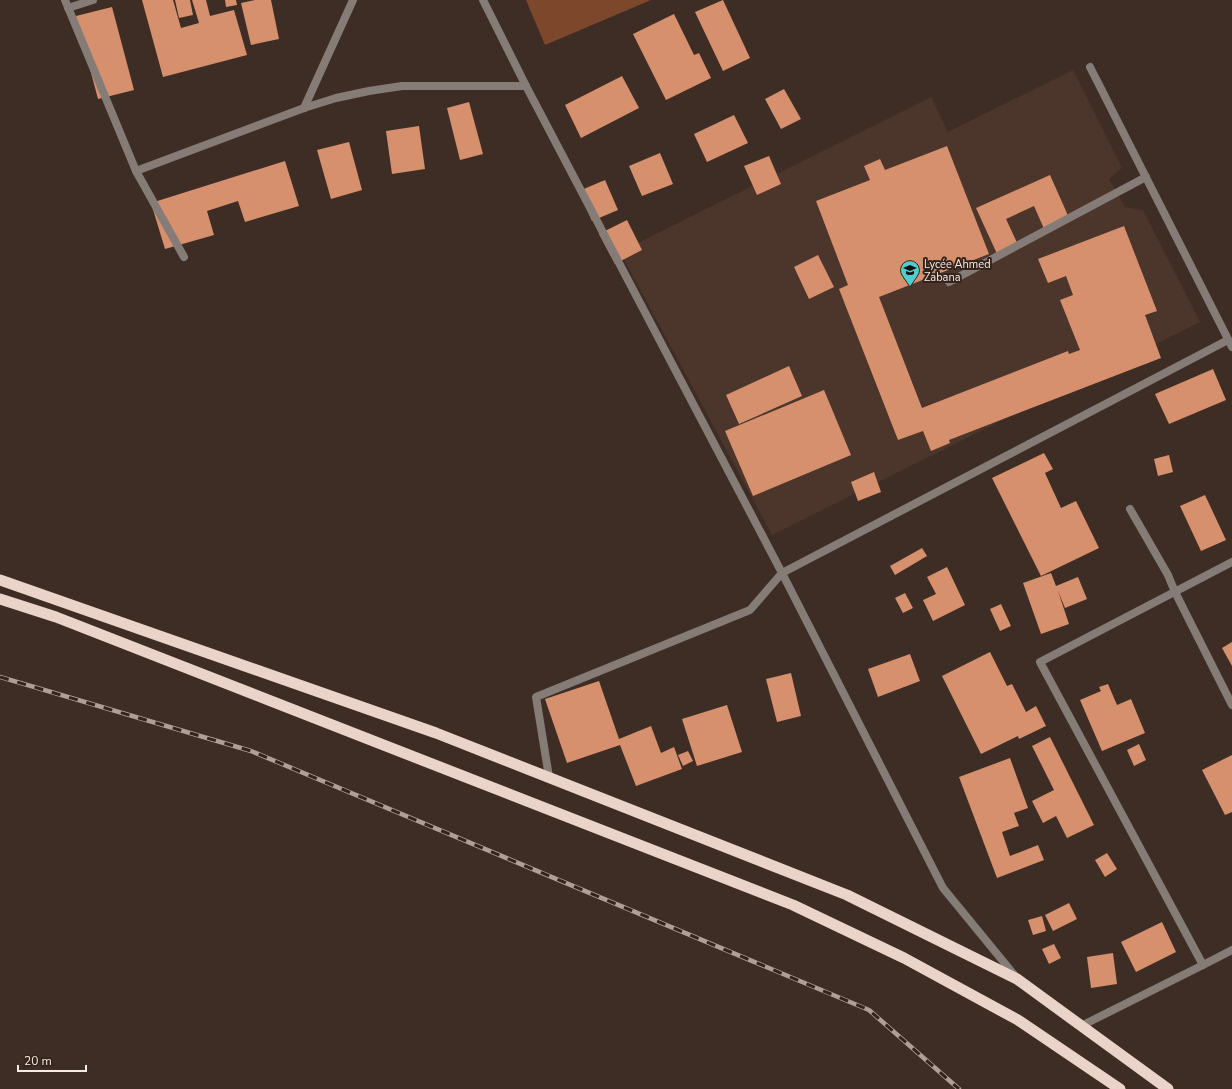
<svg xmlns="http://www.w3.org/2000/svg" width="1232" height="1089" font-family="'Nunito Sans',sans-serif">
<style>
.built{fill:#4c352a}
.green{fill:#7d472c}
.building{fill:#d6906e}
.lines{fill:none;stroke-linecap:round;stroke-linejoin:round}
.service{stroke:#857b77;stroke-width:8}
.minor{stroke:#857b77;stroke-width:8}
.trunk{stroke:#ead4ca;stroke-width:11}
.rail-casing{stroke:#aea099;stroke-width:4.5}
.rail{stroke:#33231b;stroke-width:3;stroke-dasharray:9;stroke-linecap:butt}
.labels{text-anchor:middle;stroke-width:4;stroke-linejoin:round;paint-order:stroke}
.poi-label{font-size:11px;fill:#f7ebe6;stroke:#33231b;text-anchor:start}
</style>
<rect width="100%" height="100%" fill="#3e2d24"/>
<polygon class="built" points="1073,70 1122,168 1109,179 1125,207 1143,210 1200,322 772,535 620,252 931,97 948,132"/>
<polygon class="green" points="526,0 651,0 545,45"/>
<g class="building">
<polygon points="142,0 173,0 181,28 199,23 192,0 206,0 210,16 234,10 247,55 163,77"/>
<polygon points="175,0 190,0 193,15 179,18"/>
<polygon points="225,0 236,0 237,5 226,7"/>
<polygon points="255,0 271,0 279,39 251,45 241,3"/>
<polygon points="723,0 750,58 723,71 695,12"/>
<polygon points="112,7 134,90 98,99 76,16"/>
<polygon points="674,14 694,55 699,53 711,78 666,100 633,34"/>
<polygon points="622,76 639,108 581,138 565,105"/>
<polygon points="784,89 801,119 781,129 765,99"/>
<polygon points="469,102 483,154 460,160 447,108"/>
<polygon points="734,115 748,143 707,162 694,134"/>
<polygon points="419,126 425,169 392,174 386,131"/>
<polygon points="349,142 362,190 331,199 317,150"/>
<polygon points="947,146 989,254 879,297 922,408 1068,351 1069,354 1080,350 1060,300 1073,295 1066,276 1048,283 1038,259 1124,226 1157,311 1145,315 1161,358 949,440 950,443 931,451 923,431 898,440 839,289 848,285 816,201 870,180 864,166 880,159 885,170"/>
<polygon points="660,153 673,184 642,196 629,166"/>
<polygon points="769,156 781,184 757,195 744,166"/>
<polygon points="285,161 299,206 245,222 238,201 207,211 214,235 165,249 151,203"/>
<polygon points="1050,175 1070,220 1045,231 1034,206 1006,219 1019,247 998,256 976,208"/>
<polygon points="605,180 618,210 592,221 579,191"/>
<polygon points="627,220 642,250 615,264 599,234"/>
<polygon points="818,255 834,287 809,299 794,267"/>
<polygon points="789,366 802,396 739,424 726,395"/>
<polygon points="1213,369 1226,400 1169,424 1155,394"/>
<polygon points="824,390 851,455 753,496 725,431"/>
<polygon points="1044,453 1053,469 1045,473 1061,508 1076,501 1099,548 1041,576 992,478"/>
<polygon points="1169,455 1173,472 1158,476 1154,459"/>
<polygon points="874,472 881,492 858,501 851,482"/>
<polygon points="1205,495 1226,540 1201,551 1180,506"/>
<polygon points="922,548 927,556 895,575 890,566"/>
<polygon points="947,567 965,605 933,621 923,600 936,594 927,577"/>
<polygon points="1051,573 1056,586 1078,577 1087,599 1065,608 1058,591 1069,624 1041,634 1023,583"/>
<polygon points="905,593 913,608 903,613 895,598"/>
<polygon points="1001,604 1011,626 1000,631 990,609"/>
<polygon points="1232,642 1232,666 1222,648"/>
<polygon points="990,652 1007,686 1012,684 1026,712 1036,706 1046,726 1019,739 1018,736 981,754 942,676"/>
<polygon points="910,654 920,681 878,697 868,669"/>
<polygon points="791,673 801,716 777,722 766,679"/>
<polygon points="599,681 619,739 651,726 661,753 674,747 682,769 636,786 620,745 567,763 545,699"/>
<polygon points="1108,684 1117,705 1131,699 1145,733 1102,751 1080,700 1101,691 1099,687"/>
<polygon points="727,705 742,752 697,766 682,719"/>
<polygon points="1050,737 1094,825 1067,838 1056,816 1043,823 1032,801 1054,790 1032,746"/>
<polygon points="1139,744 1146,760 1134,766 1127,750"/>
<polygon points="688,751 693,761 683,766 678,755"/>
<polygon points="1232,755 1232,812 1225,815 1202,770"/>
<polygon points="1010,758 1028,808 1014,813 1019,826 1002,832 1010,856 1038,845 1044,860 997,878 959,777"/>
<polygon points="1107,853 1117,869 1105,877 1095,860"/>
<polygon points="1069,903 1077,919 1053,931 1045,915"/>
<polygon points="1042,916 1046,931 1033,935 1028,920"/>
<polygon points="1162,922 1176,952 1136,972 1121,942"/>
<polygon points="1054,944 1061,958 1049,964 1042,949"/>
<polygon points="1113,953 1117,984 1091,988 1087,957"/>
</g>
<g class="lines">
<polyline class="service" points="949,282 1146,177"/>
<g class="minor">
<polyline points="65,0 136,171 184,257"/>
<polyline points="483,0 526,86 782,573 750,610 536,697 549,777"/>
<polyline points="68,8 93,0"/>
<polyline points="1090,67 1232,347"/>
<polyline points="304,108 353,0"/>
<polyline points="136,171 304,108 336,98 369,91 402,86 526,86"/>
<polyline points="1130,509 1168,575 1175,592 1232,705"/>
<polyline points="1232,562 1040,662 1203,965 1232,950"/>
<polyline points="1016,977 943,888 782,573 1228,340"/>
<polyline points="1081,1026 1203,965"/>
</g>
<g class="trunk">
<polyline points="0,580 436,733 847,895 1017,979 1168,1089"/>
<polyline points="0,599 56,617 793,905 904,958 1018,1020 1120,1089"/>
</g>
<defs>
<polyline id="rail" points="0,677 251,751 869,1010 959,1089"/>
</defs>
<use href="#rail" class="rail-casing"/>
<use href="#rail" class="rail"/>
</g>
<defs>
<symbol id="school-pin" viewBox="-11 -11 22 30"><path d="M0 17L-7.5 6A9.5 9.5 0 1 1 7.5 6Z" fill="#52cdce" stroke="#33231b"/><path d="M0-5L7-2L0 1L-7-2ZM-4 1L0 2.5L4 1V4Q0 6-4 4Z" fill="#111"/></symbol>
</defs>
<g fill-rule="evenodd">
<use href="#school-pin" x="899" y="259" width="22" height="30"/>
</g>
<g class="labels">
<g class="poi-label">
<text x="924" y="268">Lycée Ahmed<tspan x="924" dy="13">Zabana</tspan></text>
</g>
</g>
<path d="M18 1065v6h68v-6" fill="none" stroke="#f7ebe6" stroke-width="2"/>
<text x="24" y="1065" font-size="12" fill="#f7ebe6" stroke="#33231b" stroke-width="3" paint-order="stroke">20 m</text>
</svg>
